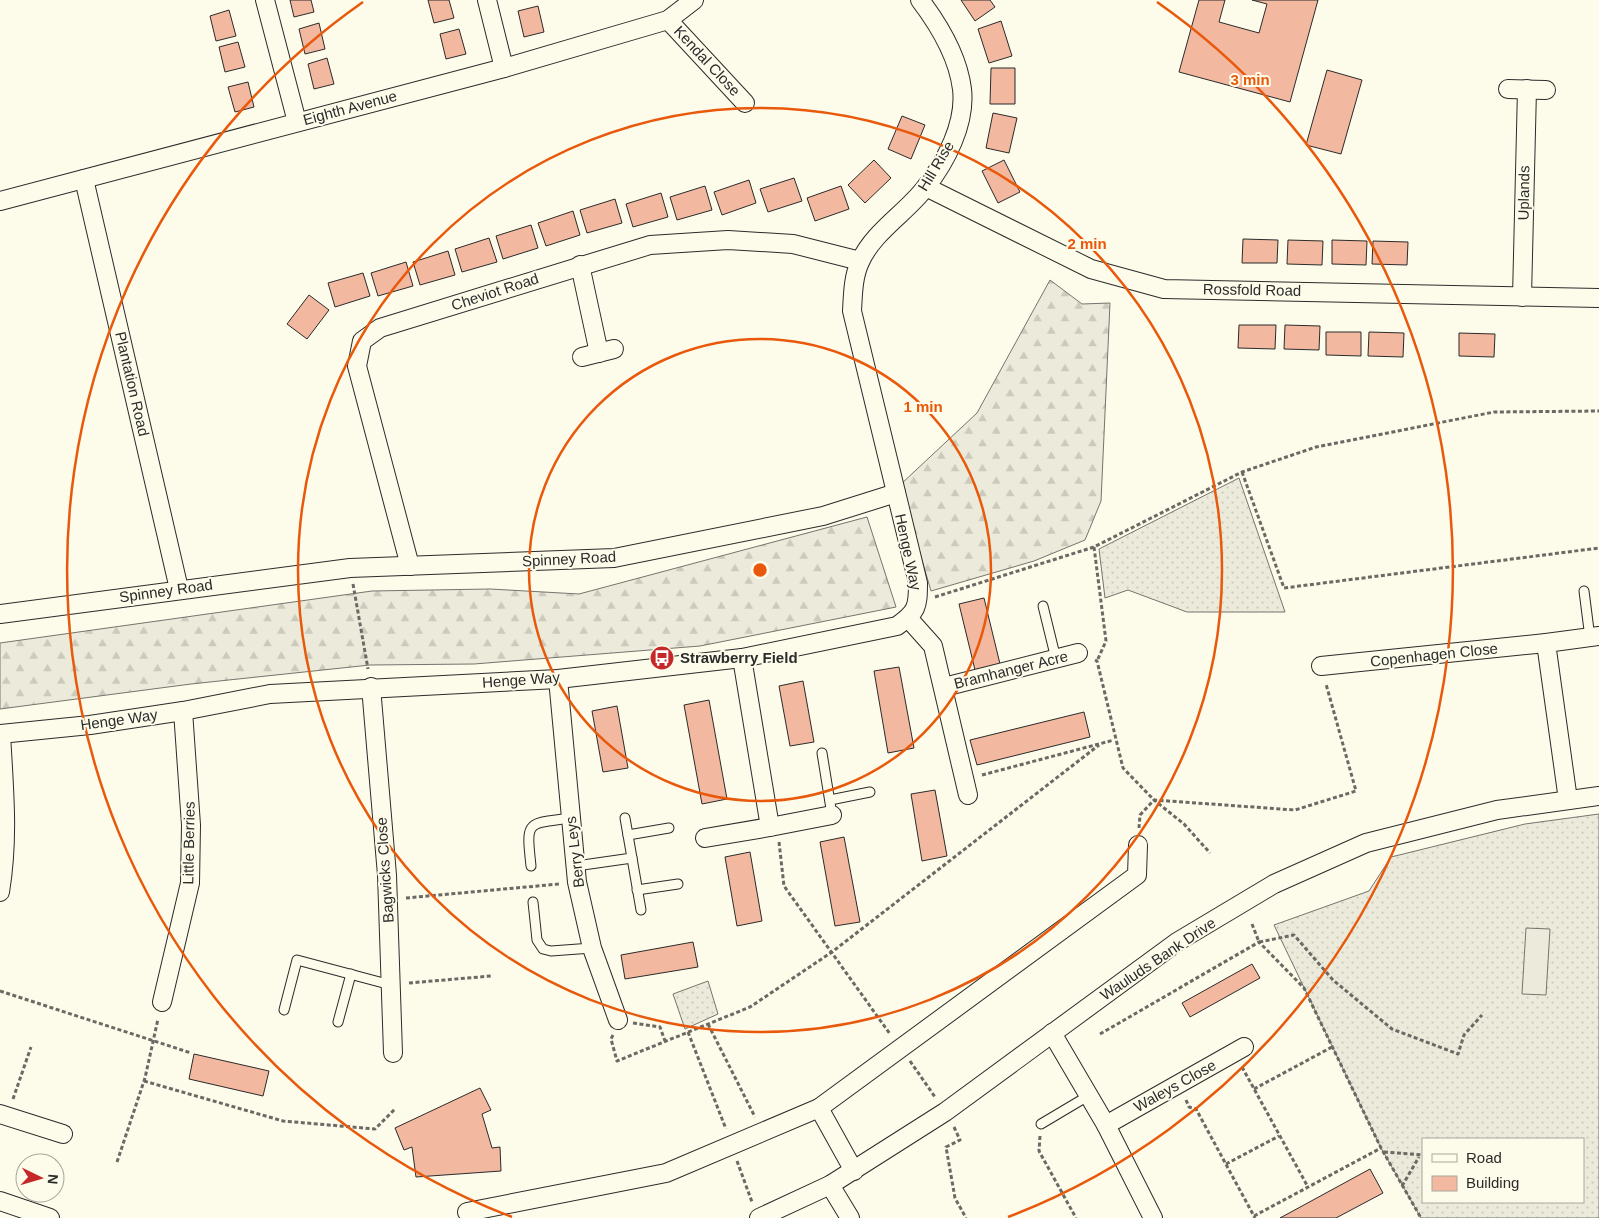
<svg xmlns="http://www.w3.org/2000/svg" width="1599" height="1218" font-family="Helvetica,sans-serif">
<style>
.grass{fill:url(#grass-dots);stroke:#74746e;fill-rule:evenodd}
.forest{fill:url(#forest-firs);stroke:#74746e}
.pitch{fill:#ecebdb;stroke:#74746e}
.building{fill:#f2b8a0;stroke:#2b2b2b}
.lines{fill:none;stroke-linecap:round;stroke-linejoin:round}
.lane-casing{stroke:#2b2b2b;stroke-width:11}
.street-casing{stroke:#2b2b2b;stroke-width:20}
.path{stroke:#6a6964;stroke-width:3;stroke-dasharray:4 2.5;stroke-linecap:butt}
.lane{stroke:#fdfbea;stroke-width:9}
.street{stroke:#fdfbea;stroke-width:18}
.ring{fill:none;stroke:#e8590c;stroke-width:2.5}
.labels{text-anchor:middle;stroke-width:4;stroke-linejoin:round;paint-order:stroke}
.street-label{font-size:15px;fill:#2b2b2b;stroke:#fdfbea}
.poi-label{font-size:15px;font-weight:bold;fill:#2b2b2b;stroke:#fdfbea;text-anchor:start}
.centre{fill:#e8590c;stroke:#fdfbea;stroke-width:2.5}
.ring-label{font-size:15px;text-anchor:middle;font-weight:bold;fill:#e8590c;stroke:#fdfbea;stroke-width:4;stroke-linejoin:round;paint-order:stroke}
</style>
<defs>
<pattern id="grass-dots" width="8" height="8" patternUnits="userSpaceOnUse" patternTransform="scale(1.25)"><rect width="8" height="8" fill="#ecebdb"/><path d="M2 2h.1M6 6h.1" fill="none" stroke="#cbcabc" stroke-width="1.8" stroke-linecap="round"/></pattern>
<pattern id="forest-firs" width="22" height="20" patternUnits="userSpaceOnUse" patternTransform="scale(1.25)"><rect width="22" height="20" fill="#ecebdb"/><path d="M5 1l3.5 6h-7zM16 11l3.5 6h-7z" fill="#cbcabc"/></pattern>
</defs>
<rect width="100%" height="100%" fill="#fdfbea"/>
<g class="grass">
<polygon points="1239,478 1285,612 1187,612 1128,590 1105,598 1099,549"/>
<path d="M1599,814V1218H1421L1381,1148L1274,925L1369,891L1391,857L1525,824ZM1423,1139H1583V1202H1423Z"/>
<polygon points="708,981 718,1014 685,1029 673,994"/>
</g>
<g class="forest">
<polygon points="1050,280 1082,304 1110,303 1101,501 1085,540 1034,561 931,591 900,485 977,413"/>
<polygon points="867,517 896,607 700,646 474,664 370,665 191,684 0,709 0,643 372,591 490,589 579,594"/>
</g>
<polygon class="pitch" points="1526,928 1550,929 1546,995 1522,994"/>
<g class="building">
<polygon points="290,0 311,0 314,12 294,17"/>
<polygon points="428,0 449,0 454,18 434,23"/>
<polygon points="961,0 990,0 995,7 975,21"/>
<polygon points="1199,0 1225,0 1219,22 1259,33 1267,4 1252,0 1318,0 1290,102 1179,72"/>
<polygon points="538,6 544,32 524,37 518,11"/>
<polygon points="229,10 236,36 216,41 210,16"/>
<polygon points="1001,21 1012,56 989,63 978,29"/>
<polygon points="319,23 325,49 305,54 299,29"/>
<polygon points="459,29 466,54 446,59 440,34"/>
<polygon points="238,42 245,67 225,72 219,47"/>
<polygon points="327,58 334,84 314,89 308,64"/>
<polygon points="991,68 1015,68 1015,104 990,104"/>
<polygon points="1327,70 1362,80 1341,154 1306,145"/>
<polygon points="248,82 254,107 235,112 228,87"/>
<polygon points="993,113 1017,118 1009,153 986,148"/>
<polygon points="902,116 925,125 911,159 888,149"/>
<polygon points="874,160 891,178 865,203 848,185"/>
<polygon points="1004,160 1020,192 998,203 982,171"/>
<polygon points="794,178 802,201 768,212 760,189"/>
<polygon points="749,180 756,203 722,215 714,192"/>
<polygon points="705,186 712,210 677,220 670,197"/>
<polygon points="841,186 849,209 815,221 807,198"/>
<polygon points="661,193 668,217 633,227 626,204"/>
<polygon points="615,199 622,223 587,233 580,210"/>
<polygon points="573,211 580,235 546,246 538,223"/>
<polygon points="531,225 538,248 503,259 496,236"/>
<polygon points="489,238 497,262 462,272 455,249"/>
<polygon points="1243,239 1278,240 1277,263 1242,263"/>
<polygon points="1288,240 1323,241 1322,265 1287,264"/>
<polygon points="1332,240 1367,241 1366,265 1332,264"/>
<polygon points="1373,241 1408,242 1407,265 1372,264"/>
<polygon points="448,251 455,275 420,285 413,262"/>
<polygon points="406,262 413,286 378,296 371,273"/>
<polygon points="363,273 370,296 335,307 328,283"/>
<polygon points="309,295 329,310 307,339 287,324"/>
<polygon points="1239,325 1276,325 1275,349 1238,348"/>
<polygon points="1285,325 1320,326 1319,350 1284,349"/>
<polygon points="1326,332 1361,332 1361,356 1326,355"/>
<polygon points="1369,332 1404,333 1403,357 1368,356"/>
<polygon points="1459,333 1495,334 1494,357 1459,356"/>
<polygon points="984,598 1000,664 975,670 959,604"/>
<polygon points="899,667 914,748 888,753 874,671"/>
<polygon points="803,681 814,742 790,746 779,686"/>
<polygon points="709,700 727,799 702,804 684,705"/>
<polygon points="617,706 628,768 603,772 592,711"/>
<polygon points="1084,712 1090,737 977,765 970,740"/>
<polygon points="935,790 947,856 922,861 911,794"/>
<polygon points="844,837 860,922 835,926 820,842"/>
<polygon points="750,852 762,921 737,926 725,857"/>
<polygon points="693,942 698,967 625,979 621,955"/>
<polygon points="1252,964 1260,978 1190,1017 1182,1003"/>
<polygon points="194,1054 269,1071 263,1096 189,1079"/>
<polygon points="480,1088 491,1110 482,1114 492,1148 500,1147 501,1171 416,1177 412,1147 404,1150 395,1128"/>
<polygon points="1370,1169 1383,1193 1336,1218 1280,1218"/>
</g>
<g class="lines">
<defs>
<g id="lane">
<polyline points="1584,591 1590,638"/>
<polyline points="1043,606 1056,659"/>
<polyline points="822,753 832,815"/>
<polyline points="830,800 870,792"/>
<polyline points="628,835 669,828"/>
<polyline points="632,858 641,910"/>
<path d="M531,866C526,820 526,824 571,818"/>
<polyline points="576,866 632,858 625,818"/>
<polyline points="637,890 678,884"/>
<polyline points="533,902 537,940 543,949 551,951 592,948"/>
<polyline points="284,1010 297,960 391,985"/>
<polyline points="338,1022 351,974"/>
<polyline points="1041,1124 1088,1096"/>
</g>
<g id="street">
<polyline points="265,0 297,122"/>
<polyline points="487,0 504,68"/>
<polyline points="668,20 745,103"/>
<polyline points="1508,89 1546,90"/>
<polyline points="84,179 179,589"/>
<polyline points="926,187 1091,269 1164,289 1599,298"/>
<polyline points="0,201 504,68 668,20 694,0"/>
<polyline points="580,265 599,353"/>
<polyline points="1522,297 1527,89"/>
<polyline points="582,357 614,349"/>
<polyline points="410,566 357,366 362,341 380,328 650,245 728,240 793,244 860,261"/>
<polyline points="0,614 350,568 614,558 823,516 896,493"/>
<polyline points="908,618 933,646 968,795"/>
<polyline points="742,658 770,827 832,815"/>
<polyline points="1321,666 1546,643"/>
<polyline points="558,679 577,882 592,948 618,1020"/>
<polyline points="371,687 387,875 393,1053"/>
<polyline points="944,687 1078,653"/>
<path d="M0,734L90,725L183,711L270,694L558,679L742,658L897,626C917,612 918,607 918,583L852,311C853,294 853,277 860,262C873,232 906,213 925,188C946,162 966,123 962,89C958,57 939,25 920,0"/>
<polyline points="1568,800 1546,643 1599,636"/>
<polyline points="705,838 770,827"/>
<path d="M0,892C9,837 4,789 1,734"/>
<polyline points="162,1002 190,883 191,825 183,711"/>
<polyline points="1052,1033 1106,1125 1153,1218"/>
<polyline points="819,1108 854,1171"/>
<polyline points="0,1114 63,1134"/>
<polyline points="1106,1125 1244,1047"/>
<polyline points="830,1185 850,1218"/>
<polyline points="0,1201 50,1218"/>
<polyline points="467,1212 666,1173 819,1108 1137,875 1138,845"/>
<polyline points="759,1218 830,1185 945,1112 1177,942 1274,884 1366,843 1497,810 1599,796"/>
</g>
</defs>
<use href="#lane" class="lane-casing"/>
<use href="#street" class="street-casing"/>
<g class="path">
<polyline points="1242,472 1284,588 1599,548"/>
<polyline points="1094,547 1106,641 1097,661"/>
<polyline points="353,584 368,669"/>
<polyline points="935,597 1094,547 1242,472 1316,447 1494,412 1599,411"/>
<polyline points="1095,660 1097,661 1123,768 1154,800 1295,810 1356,791 1326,684"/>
<polyline points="982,775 1114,740"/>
<polyline points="1139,828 1140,815 1154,800 1184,824 1210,853"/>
<polyline points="779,842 784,886 890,1034"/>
<polyline points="406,898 559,884"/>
<polyline points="1252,924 1259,942 1294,935 1333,980 1392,1029 1458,1054 1464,1035 1482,1015"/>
<polyline points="409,983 491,976"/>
<polyline points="0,991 191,1053"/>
<polyline points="633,1023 660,1027 665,1041"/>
<polyline points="708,1024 755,1117"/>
<polyline points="688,1032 726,1129"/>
<polyline points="1100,1034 1259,942 1304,988 1381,1148 1421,1218"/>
<polyline points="613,1035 611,1039 617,1061 750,1007 832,952 1099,745"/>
<polyline points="910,1061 935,1097"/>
<polyline points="1242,1067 1308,1187"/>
<polyline points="144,1081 283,1121 375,1129 395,1109"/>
<polyline points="1254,1089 1332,1047"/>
<polyline points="13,1099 31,1047"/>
<polyline points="1186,1100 1189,1107 1196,1109 1255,1218"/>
<polyline points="954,1127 960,1140 946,1147 955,1198 966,1218"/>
<polyline points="1040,1136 1039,1151 1076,1218"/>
<polyline points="1384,1152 1423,1155"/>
<polyline points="737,1161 752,1202"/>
<polyline points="117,1162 145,1078 158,1019"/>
<polyline points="1226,1164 1279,1136"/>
<polyline points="1402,1186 1419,1157"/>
<polyline points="1254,1216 1381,1148"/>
</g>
<use href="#lane" class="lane"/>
<use href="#street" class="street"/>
</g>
<g class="ring">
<circle cx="760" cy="570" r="231"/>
<circle cx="760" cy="570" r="462"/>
<path d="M512 1217A693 693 0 0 1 363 2M1157 2A693 693 0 0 1 1008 1217"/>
</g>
<defs>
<symbol id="bus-disc" viewBox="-11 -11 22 22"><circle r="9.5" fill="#c62828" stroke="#fdfbea"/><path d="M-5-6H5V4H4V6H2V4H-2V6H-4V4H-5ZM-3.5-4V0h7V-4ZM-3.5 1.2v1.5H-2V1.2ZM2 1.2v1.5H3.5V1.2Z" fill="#fff"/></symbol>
</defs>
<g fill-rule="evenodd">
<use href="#bus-disc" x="648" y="644" width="28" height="28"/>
</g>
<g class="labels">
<g class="street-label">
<text transform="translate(707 61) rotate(47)" y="5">Kendal Close</text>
<text transform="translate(350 108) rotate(-15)" y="5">Eighth Avenue</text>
<text transform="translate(936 166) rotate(-59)" y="5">Hill Rise</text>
<text transform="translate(1524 193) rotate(-89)" y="5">Uplands</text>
<text transform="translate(1252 290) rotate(1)" y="5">Rossfold Road</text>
<text transform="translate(495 292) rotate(-18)" y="5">Cheviot Road</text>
<text transform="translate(132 384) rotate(77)" y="5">Plantation Road</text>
<text transform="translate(908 552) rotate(78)" y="5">Henge Way</text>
<text transform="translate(569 559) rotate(-3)" y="5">Spinney Road</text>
<text transform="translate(166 591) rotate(-8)" y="5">Spinney Road</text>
<text transform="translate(1434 655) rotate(-6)" y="5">Copenhagen Close</text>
<text transform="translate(1011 670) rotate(-14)" y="5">Bramhanger Acre</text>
<text transform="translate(521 680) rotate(-4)" y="5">Henge Way</text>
<text transform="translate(119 720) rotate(-8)" y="5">Henge Way</text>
<text transform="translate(189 843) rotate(-89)" y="5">Little Berries</text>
<text transform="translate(575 852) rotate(-97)" y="5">Berry Leys</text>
<text transform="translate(385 870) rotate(-94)" y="5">Bagwicks Close</text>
<text transform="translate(1158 959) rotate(-34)" y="5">Wauluds Bank Drive</text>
<text transform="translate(1175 1086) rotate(-29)" y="5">Waleys Close</text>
</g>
<g class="poi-label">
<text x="680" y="663">Strawberry Field</text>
</g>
</g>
<circle cx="760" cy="570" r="8" class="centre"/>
<g class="ring-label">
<text x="1250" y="85">3 min</text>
<text x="1087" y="249">2 min</text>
<text x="923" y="412">1 min</text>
</g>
<rect x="1422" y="1138" width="162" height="65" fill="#fdfbea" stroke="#a9a89e"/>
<rect x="1432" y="1154" width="25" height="8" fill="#fdfbea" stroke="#a9a89e"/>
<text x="1466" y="1163" font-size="15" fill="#2b2b2b">Road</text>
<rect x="1432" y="1176" width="25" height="15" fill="#f2b8a0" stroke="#a9a89e"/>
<text x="1466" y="1188" font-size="15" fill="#2b2b2b">Building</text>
<g transform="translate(40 1178) rotate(95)"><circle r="24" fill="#fdfbea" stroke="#a9a89e"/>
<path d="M0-4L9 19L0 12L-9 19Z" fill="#c62828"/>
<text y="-8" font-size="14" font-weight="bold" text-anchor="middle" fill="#2b2b2b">N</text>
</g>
</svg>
